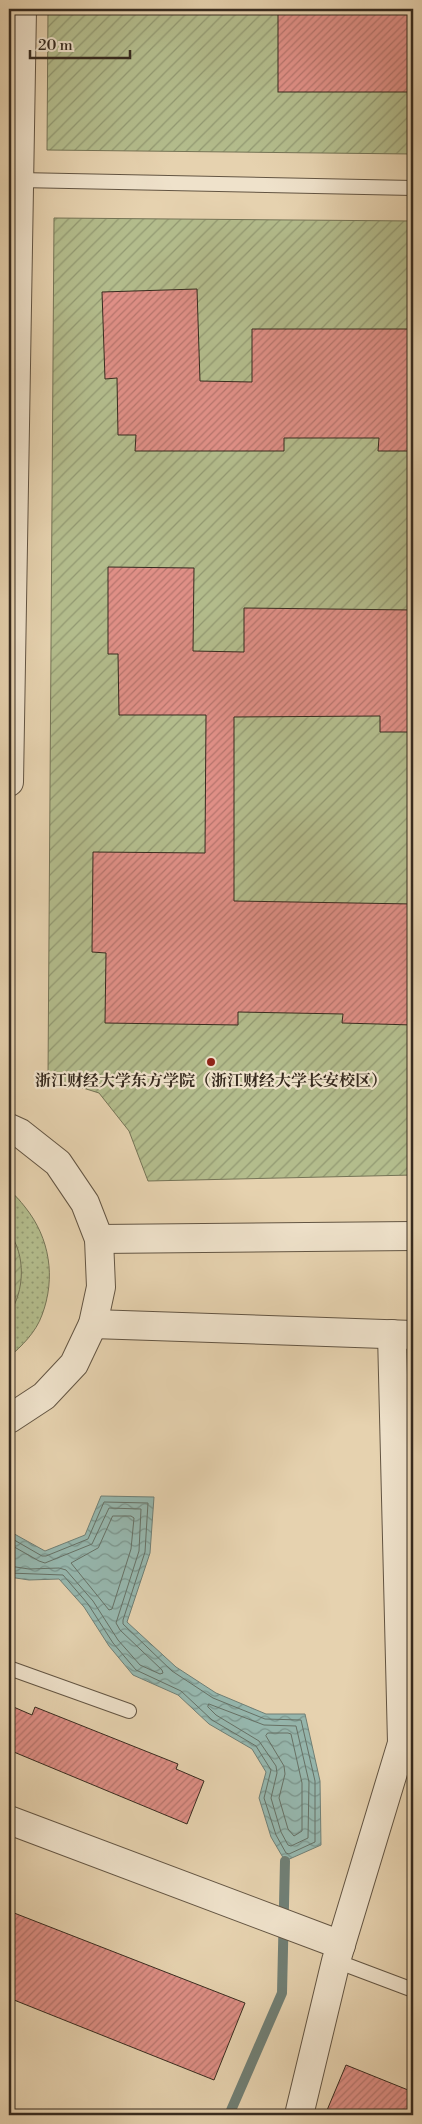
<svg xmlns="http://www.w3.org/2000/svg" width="422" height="2124" font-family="'Libre Bodoni','Noto Serif SC',serif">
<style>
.grass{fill:url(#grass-dots);stroke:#757456}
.garden{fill:url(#garden-furrows);stroke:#757456}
.water{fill:url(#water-waves);stroke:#707f75}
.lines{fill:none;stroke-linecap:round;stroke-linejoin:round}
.shore{stroke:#667166;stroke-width:1}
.stream{stroke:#707f75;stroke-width:10}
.building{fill:url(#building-hatch);stroke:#372b1f}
.lane-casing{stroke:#635543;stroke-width:16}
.street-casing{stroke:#635543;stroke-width:30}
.lane{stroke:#efe2cb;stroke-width:14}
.street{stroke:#efe2cb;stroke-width:28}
.poi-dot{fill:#8f2418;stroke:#efe2cb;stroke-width:2}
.labels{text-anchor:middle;stroke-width:4.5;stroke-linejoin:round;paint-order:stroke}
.poi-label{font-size:16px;font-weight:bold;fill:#372b1f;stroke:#efe2cb}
</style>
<defs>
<pattern id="grass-dots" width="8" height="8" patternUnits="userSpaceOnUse" patternTransform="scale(1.25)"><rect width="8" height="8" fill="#b3bc8c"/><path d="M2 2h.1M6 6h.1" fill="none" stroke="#929972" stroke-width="1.8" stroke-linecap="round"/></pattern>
<pattern id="garden-furrows" width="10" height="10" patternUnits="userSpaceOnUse" patternTransform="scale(1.25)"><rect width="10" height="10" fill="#b3bc8c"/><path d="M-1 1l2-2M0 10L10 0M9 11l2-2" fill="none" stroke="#929972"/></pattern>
<pattern id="water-waves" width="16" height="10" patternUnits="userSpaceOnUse" patternTransform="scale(1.25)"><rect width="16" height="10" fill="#96b7ae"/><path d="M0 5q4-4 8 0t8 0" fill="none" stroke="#7b958d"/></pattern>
<pattern id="building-hatch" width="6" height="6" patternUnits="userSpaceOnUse" patternTransform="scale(1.25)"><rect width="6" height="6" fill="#df8f86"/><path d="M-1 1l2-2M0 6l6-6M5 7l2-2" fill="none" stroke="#b6756d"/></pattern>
</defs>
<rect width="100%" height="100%" fill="#e6d2af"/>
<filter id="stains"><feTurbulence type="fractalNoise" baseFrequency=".004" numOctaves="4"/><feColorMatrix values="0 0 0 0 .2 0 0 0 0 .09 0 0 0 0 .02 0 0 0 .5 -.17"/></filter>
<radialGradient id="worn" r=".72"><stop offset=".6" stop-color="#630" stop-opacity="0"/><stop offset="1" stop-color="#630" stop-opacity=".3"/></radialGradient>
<path class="grass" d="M9,1191C16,1195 20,1201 25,1207C50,1238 56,1278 42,1315C36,1332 22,1346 9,1357Z"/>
<g class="garden">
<polygon points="48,9 413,9 413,154 47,150"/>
<polygon points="54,218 413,221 413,1175 148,1181 129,1131 99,1093 48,1077"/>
<path d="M9,1232C26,1255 25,1291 9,1314Z"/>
</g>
<polygon class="water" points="101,1496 154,1497 150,1553 127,1622 176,1667 216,1693 266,1714 305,1714 320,1781 321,1845 285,1861 271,1837 259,1798 266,1772 252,1749 209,1724 178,1695 133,1675 109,1646 84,1607 59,1579 29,1580 9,1577 9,1531 45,1551 85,1535"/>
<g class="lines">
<g class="shore">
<polygon points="113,1516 131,1516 134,1518 131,1549 112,1609 109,1610 71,1563 98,1548"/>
<polyline points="9,1537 42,1556 46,1556 88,1539 104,1502 148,1503 145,1552 123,1620 123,1624 172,1671 213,1698 265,1719 301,1720 315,1781 315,1842 289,1854 286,1853 276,1835 264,1798 271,1770 256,1746 212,1720 181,1691 136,1670 113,1643 88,1604 63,1575 9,1573"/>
<polyline points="9,1544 39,1561 45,1563 92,1544 109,1508 141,1509 139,1551 116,1623 120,1630 162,1670 163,1673 160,1674 140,1665 118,1640 93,1601 66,1570 59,1568 29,1569 9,1566"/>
<polygon points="209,1704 264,1725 296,1726 309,1782 308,1838 291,1846 288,1845 281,1832 271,1798 277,1773 276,1766 259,1741 216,1715 208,1707"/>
<polygon points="268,1733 288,1733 291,1734 302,1783 302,1831 294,1836 288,1829 279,1798 285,1774 284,1766 266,1736"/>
</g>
<polyline class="stream" points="229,2115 282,1993 285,1861"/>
</g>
<g class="building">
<rect x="278" y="9" width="135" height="83"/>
<polygon points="197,289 200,381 252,382 252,329 413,329 413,451 378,451 379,438 284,438 284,451 135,451 136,435 118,435 117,378 105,379 102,292"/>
<polygon points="108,567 194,568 193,651 244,652 244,608 413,610 412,732 380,732 380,716 234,717 234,901 413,904 413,1025 342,1023 343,1014 238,1012 238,1025 105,1023 106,953 92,952 93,852 205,853 206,715 119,715 118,654 108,654"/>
<polygon points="9,1705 32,1715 35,1707 178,1764 176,1769 204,1781 187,1824 9,1750"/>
<polygon points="9,1911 245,2003 214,2080 9,1998"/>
<polygon points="346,2065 413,2092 413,2115 325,2115"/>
</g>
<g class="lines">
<defs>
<g id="lane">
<polyline points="19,180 413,188"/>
<polyline points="394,1415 413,1416"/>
<polyline points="9,1668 129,1711"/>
<polyline points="336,1961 413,1990"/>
</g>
<g id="street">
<polyline points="9,782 22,9"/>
<polyline points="9,1128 20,1133 58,1163 85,1203 99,1239 101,1287 93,1324 74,1364 44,1396 9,1419"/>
<polyline points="99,1239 413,1236"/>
<polyline points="93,1324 413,1335"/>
<polyline points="9,1820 341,1945"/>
<polyline points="299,2115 336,1961 402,1743 392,1334"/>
</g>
</defs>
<use href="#lane" class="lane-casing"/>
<use href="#street" class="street-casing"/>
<use href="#lane" class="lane"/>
<use href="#street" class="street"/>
</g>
<circle class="poi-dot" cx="211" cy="1062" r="5"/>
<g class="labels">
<g class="poi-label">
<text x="211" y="1086">浙江财经大学东方学院（浙江财经大学长安校区）</text>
</g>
</g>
<rect width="422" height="2124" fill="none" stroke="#e6d2af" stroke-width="30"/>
<rect x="10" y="10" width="402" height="2104" fill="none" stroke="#372b1f" stroke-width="2.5"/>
<rect x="15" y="15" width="392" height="2094" fill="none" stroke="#372b1f"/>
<path d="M30 50v8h100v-8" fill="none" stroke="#372b1f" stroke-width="2.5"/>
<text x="38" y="50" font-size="15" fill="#372b1f" stroke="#efe2cb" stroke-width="4" paint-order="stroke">20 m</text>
<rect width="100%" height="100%" filter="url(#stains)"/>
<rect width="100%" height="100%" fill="url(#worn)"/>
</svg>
